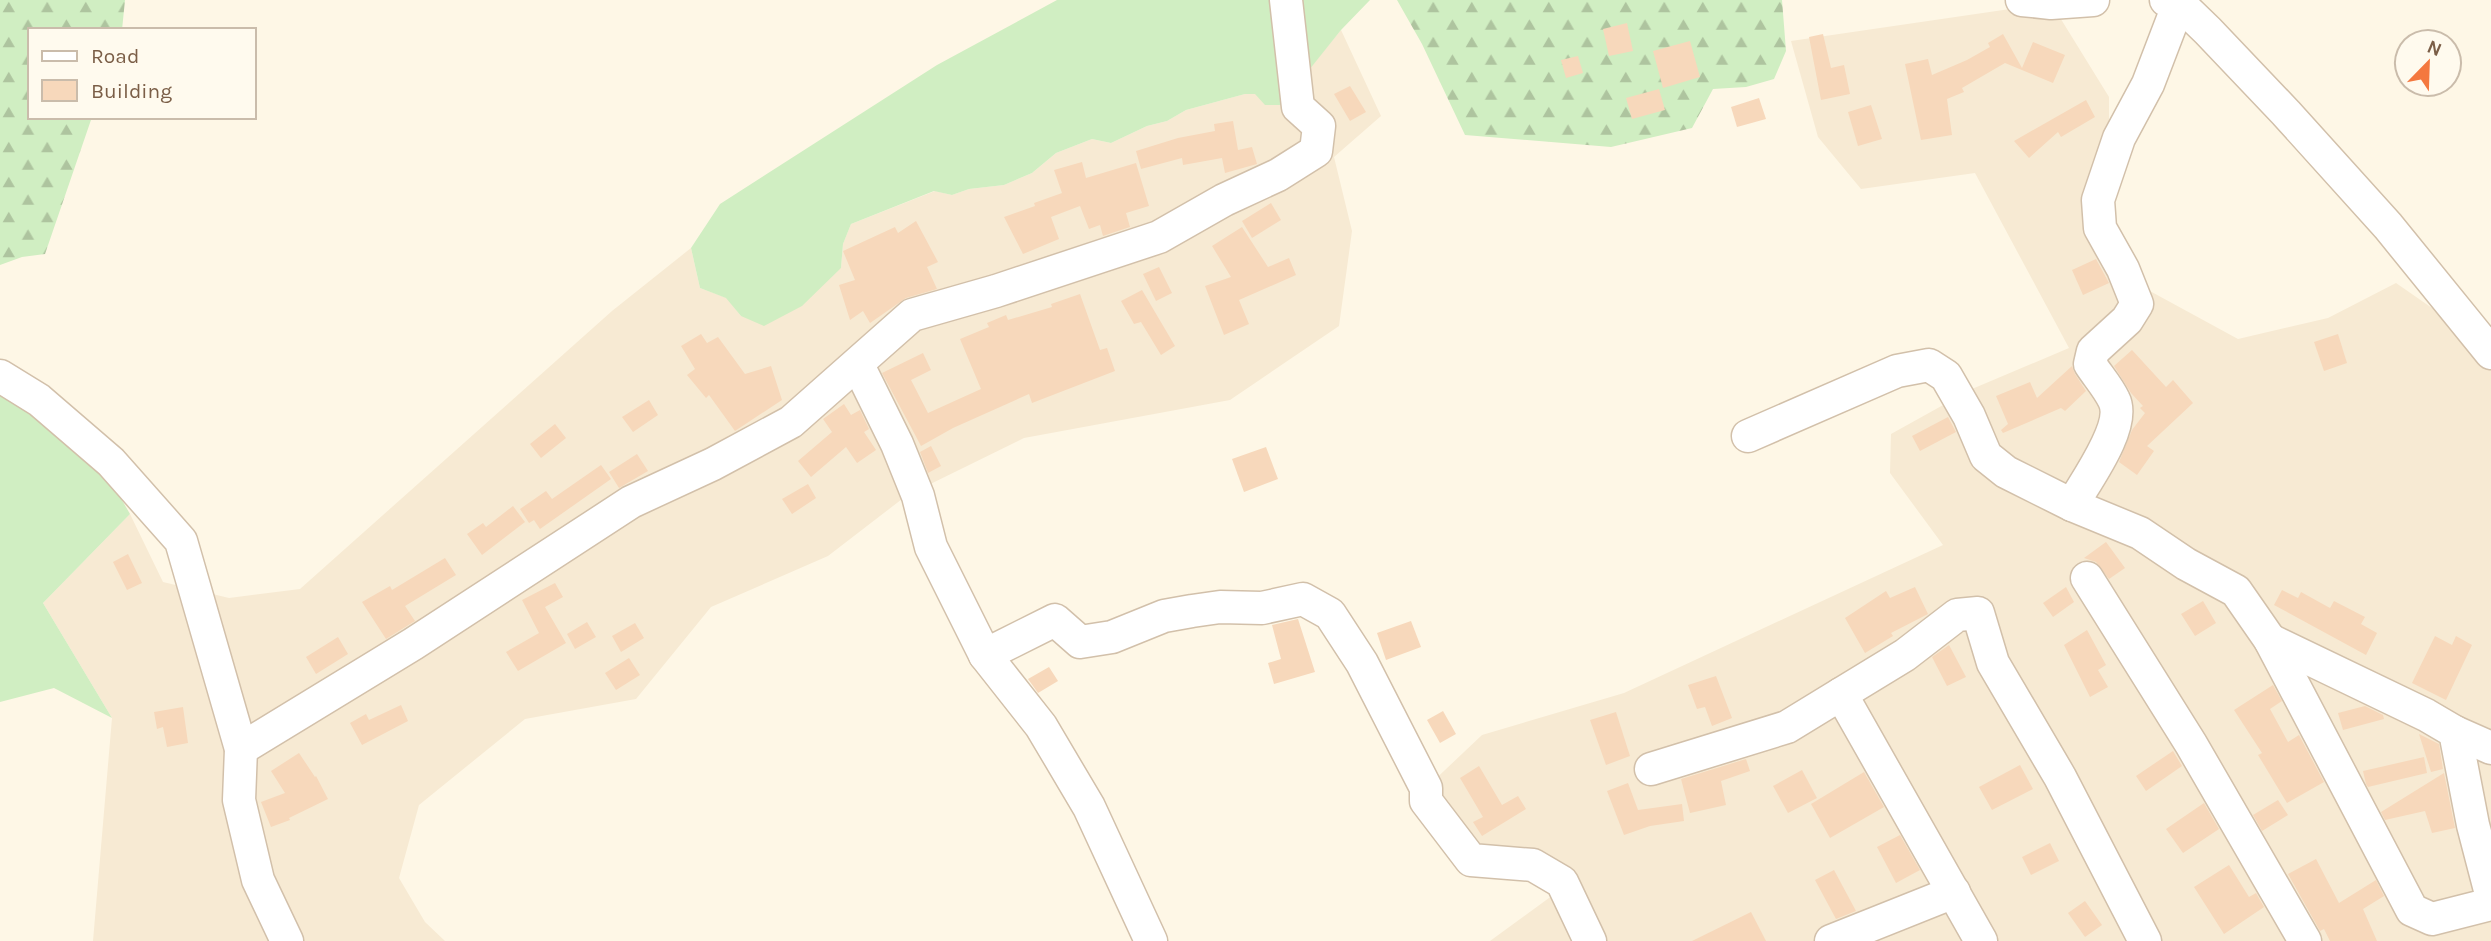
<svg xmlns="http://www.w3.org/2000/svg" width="2491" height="941" font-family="Karla,sans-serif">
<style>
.residential{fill:#f7ead3}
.grass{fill:#d0eec2}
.forest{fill:url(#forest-firs)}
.building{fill:#f7d8bb}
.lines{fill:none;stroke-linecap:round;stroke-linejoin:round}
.minor-casing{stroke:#d2c0aa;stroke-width:35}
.minor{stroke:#fff;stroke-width:32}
</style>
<defs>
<pattern id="forest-firs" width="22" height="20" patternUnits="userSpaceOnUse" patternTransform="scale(1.75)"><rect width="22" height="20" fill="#d0eec2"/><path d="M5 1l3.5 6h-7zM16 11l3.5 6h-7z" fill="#aec49f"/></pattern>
</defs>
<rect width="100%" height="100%" fill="#fef7e6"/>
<g class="residential">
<polygon points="2051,3 2109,97 2109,206 2137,284 2238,339 2328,318 2396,283 2491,349 2491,941 1490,941 1564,887 1483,855 1426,788 1482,735 1624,693 1943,545 1890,473 1891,434 1972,389 2069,348 1975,173 1861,189 1818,137 1791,41"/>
<polygon points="1341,30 1381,116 1334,157 1352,231 1339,326 1230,400 1024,438 906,496 828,556 711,607 636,699 525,719 419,805 399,878 425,922 445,941 93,941 112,718 43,603 130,514 163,582 229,598 300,589 612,311 691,248 700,288 727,298 741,316 841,268 843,244 851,224 935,191 952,195 969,189 1004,185 1032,173 1056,153 1092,139 1111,143 1147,126 1167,121 1186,110 1245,94 1293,88"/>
</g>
<g class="grass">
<polygon points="1057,0 1370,0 1341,30 1281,105 1265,105 1255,94 1245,94 1186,110 1167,121 1147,126 1111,143 1092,139 1056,153 1032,173 1004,185 969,189 952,195 934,191 851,224 843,244 841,268 802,306 764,326 741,316 726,298 700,288 691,248 720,204 937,65"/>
<polygon points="0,386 112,483 130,514 43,603 112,718 54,688 0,702"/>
</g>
<g class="forest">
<polygon points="0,0 125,0 122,30 30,30 30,117 92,117 45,254 22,257 0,265"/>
<polygon points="1397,0 1782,0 1786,51 1774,79 1746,87 1713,89 1692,128 1611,147 1465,135 1422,44"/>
</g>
<g class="building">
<polygon points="1627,23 1633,51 1609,56 1603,29"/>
<polygon points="1823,34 1831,68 1844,65 1850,94 1821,100 1809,37"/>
<polygon points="2003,34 2022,68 2033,42 2065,55 2053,83 2005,63 1962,88 1964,92 1947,99 1952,135 1921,140 1905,64 1928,59 1932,75 1967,60 1990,47 1988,43"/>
<polygon points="1690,41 1700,77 1663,88 1653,51"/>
<polygon points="1578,56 1583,73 1566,78 1561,60"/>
<polygon points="1350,86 1366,112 1350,121 1334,94"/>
<polygon points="1659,89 1665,110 1632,119 1626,98"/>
<polygon points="1759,98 1766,119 1737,127 1731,107"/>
<polygon points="2086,100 2095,117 2061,137 2058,132 2029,158 2014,141"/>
<polygon points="1871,105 1882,139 1858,146 1848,112"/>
<polygon points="1233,121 1238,150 1252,147 1257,164 1225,173 1222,158 1183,165 1182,158 1141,169 1136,151 1178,138 1215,131 1214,124"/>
<polygon points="1082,162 1086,178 1136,163 1149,206 1126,213 1130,227 1103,236 1100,225 1089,229 1080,206 1051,217 1059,239 1023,254 1004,217 1035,206 1034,203 1062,193 1054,170"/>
<polygon points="1271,203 1281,220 1252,238 1242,221"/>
<polygon points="916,221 938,262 927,267 937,289 906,298 870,323 863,311 850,320 839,285 855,280 843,251 895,227 898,233"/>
<polygon points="1242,227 1268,267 1289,258 1296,275 1239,300 1249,324 1224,335 1205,286 1231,277 1212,246"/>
<polygon points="2096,259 2109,283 2083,295 2072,270"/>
<polygon points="1159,267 1172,293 1156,301 1143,274"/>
<polygon points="1142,290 1175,346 1161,355 1141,322 1134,324 1121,301"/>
<polygon points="1080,294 1100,350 1107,348 1115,371 1032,403 1029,394 953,428 921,446 882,373 923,353 931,370 911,380 928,413 981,389 960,339 989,327 987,323 1006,315 1008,320 1052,307 1051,304"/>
<polygon points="701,334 707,343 718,337 745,374 771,366 782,400 735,431 709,395 706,398 687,375 695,369 681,346"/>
<polygon points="2338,334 2347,363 2324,371 2314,342"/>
<polygon points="2132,350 2166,387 2173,380 2193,403 2147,446 2154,451 2137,475 2119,462 2132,430 2145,413 2140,408 2143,406 2131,393 2114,366"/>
<polygon points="2072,366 2075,374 2086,391 2065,411 2061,408 2003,433 2001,430 2008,424 1996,396 2030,382 2037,398"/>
<polygon points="649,400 658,415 633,432 622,417"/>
<polygon points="844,404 851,415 860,410 869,429 864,432 876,450 857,463 846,447 811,477 798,461 832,432 823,419"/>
<polygon points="1948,417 1956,432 1920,451 1912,436"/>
<polygon points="555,424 566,438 541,458 530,444"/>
<polygon points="931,446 941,466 928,473 920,452"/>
<polygon points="1266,447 1278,479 1244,492 1232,459"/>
<polygon points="637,454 648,471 619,488 609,472"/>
<polygon points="601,465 611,479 540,529 534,520 529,523 520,509 546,491 552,499"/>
<polygon points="808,484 816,498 792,514 782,499"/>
<polygon points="513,506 525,522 482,555 467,534 483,523 486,527"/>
<polygon points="2106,542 2125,568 2109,579 2096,562 2084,558"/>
<polygon points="128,554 142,583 127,590 113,562"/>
<polygon points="445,558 456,575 405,606 415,621 386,639 362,602 390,586 392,590"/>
<polygon points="555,583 563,597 545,607 566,643 518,671 506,652 539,633 522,600"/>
<polygon points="1915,587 1928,614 1891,633 1893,636 1865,653 1845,618 1886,591 1890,598"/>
<polygon points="2066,587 2074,602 2053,617 2043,603"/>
<polygon points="2282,590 2298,598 2301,592 2330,608 2334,601 2365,617 2361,624 2377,633 2366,655 2274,605"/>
<polygon points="2203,601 2216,623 2195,636 2181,614"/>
<polygon points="1298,619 1315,672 1274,684 1268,663 1281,659 1272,625"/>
<polygon points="1411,621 1421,647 1386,660 1377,633"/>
<polygon points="587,622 596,637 575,649 567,634"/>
<polygon points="635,623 644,638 621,652 612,636"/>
<polygon points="2087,630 2106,665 2098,670 2108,687 2090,697 2064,645"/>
<polygon points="2435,636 2452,645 2456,636 2472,645 2446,700 2412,683"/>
<polygon points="338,637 348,654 316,674 306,657"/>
<polygon points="1949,645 1966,677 1947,686 1932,657"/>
<polygon points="629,658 640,675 616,690 605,673"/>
<polygon points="1049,667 1058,681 1038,693 1028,679"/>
<polygon points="1716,676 1732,718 1712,726 1705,707 1697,709 1688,685"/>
<polygon points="2273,685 2282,701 2270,709 2288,742 2299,735 2324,782 2287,803 2258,755 2262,753 2234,710"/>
<polygon points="401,705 408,721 362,745 350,723 366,714 369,720"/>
<polygon points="2365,706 2383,715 2384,719 2343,730 2338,713"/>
<polygon points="183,707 188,743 167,747 163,727 157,729 154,712"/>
<polygon points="1443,711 1456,734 1440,743 1427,720"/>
<polygon points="1616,712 1630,756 1606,765 1590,720"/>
<polygon points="2419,734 2439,744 2443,769 2431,772"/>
<polygon points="2173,751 2182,766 2146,791 2136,776"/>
<polygon points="299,753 315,777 316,776 328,799 289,818 290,820 271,827 261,802 285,793 271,771"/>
<polygon points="2424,757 2427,773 2368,787 2366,784 2363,771"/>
<polygon points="1746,759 1750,771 1721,781 1726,805 1690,813 1681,779"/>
<polygon points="2020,765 2033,789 1992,810 1979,787"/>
<polygon points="1479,766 1502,805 1518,796 1526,809 1482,836 1473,822 1483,817 1460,778"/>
<polygon points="1802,770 1817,798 1788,813 1773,786"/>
<polygon points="1864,772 1884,807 1830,838 1811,804"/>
<polygon points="2444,773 2455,828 2432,833 2425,811 2385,820 2381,812"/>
<polygon points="1628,783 1638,810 1682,804 1684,821 1650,826 1624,835 1607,791"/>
<polygon points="2278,800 2288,815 2262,831 2253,815"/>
<polygon points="2204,803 2219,829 2183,853 2166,829"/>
<polygon points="1900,835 1920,870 1896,883 1877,847"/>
<polygon points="2050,843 2059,861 2031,875 2022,857"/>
<polygon points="2316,859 2339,903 2376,880 2384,896 2363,909 2377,941 2330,941 2324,929 2320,931 2288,874"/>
<polygon points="2229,865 2249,897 2256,893 2264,907 2224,934 2194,887"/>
<polygon points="1834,870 1856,911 1836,919 1815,880"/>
<polygon points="2085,901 2102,925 2085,937 2068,913"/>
<polygon points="1751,912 1766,941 1692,941"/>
</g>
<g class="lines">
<defs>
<g id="minor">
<polyline points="2022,0 2051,3 2093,0"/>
<polyline points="2166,0 2179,3 2208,31 2286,113 2388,226 2491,353"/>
<polyline points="858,365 897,444 918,496 931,547 985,655 1041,726 1089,807 1151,941"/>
<polyline points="0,376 39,400 111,462 181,541 241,749 239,800 258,880 287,941"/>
<polyline points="1748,436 1897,371 1929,365 1946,376 1969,416 1986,456 2006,472 2072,505 2140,533 2186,564 2236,591 2270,640 2412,910 2432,919 2491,904"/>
<path d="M2072,505C2085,482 2127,426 2114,400C2108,387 2097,375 2090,364L2093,351L2127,320L2137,304L2123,269L2100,228L2098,200L2119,138L2148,84L2179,3"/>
<polyline points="2087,578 2191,744 2305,941"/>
<polyline points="2270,640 2426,715 2455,732 2473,825 2491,894"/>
<polyline points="985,655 1055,620 1080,642 1112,637 1164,616 1192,611 1220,607 1262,608 1303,599 1330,614 1362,663 1426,788 1426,801 1471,860 1533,865 1562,882 1590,941"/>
<polyline points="1841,694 1905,655 1957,615 1978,613 1993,663 2060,777 2145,941"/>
<polyline points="2455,732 2491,748"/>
<polyline points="241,749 413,644 631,502 713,464 791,422 912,315 996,291 1159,237 1224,200 1278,175 1316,151 1319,126 1298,107 1286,0"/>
<polyline points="1651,769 1787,727 1841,694 1981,941"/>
<polyline points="1831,941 1954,892"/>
</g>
</defs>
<use href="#minor" class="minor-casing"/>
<use href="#minor" class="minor"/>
</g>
<rect x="28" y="28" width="228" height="91" fill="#fffaee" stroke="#cabcab" stroke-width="2"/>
<rect x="42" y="51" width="35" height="10" fill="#ffffff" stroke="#cabcab" stroke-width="2"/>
<text x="91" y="63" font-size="21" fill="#7b5e47">Road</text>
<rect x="42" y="80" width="35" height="21" fill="#f7d8bb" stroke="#cabcab" stroke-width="2"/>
<text x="91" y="98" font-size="21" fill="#7b5e47">Building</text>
<g transform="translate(2428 63) rotate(23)"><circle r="33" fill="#fffaee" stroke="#cabcab" stroke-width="2"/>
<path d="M0-5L12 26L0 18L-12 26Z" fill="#f4783f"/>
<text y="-10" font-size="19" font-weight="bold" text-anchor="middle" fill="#7b5e47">N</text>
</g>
</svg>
